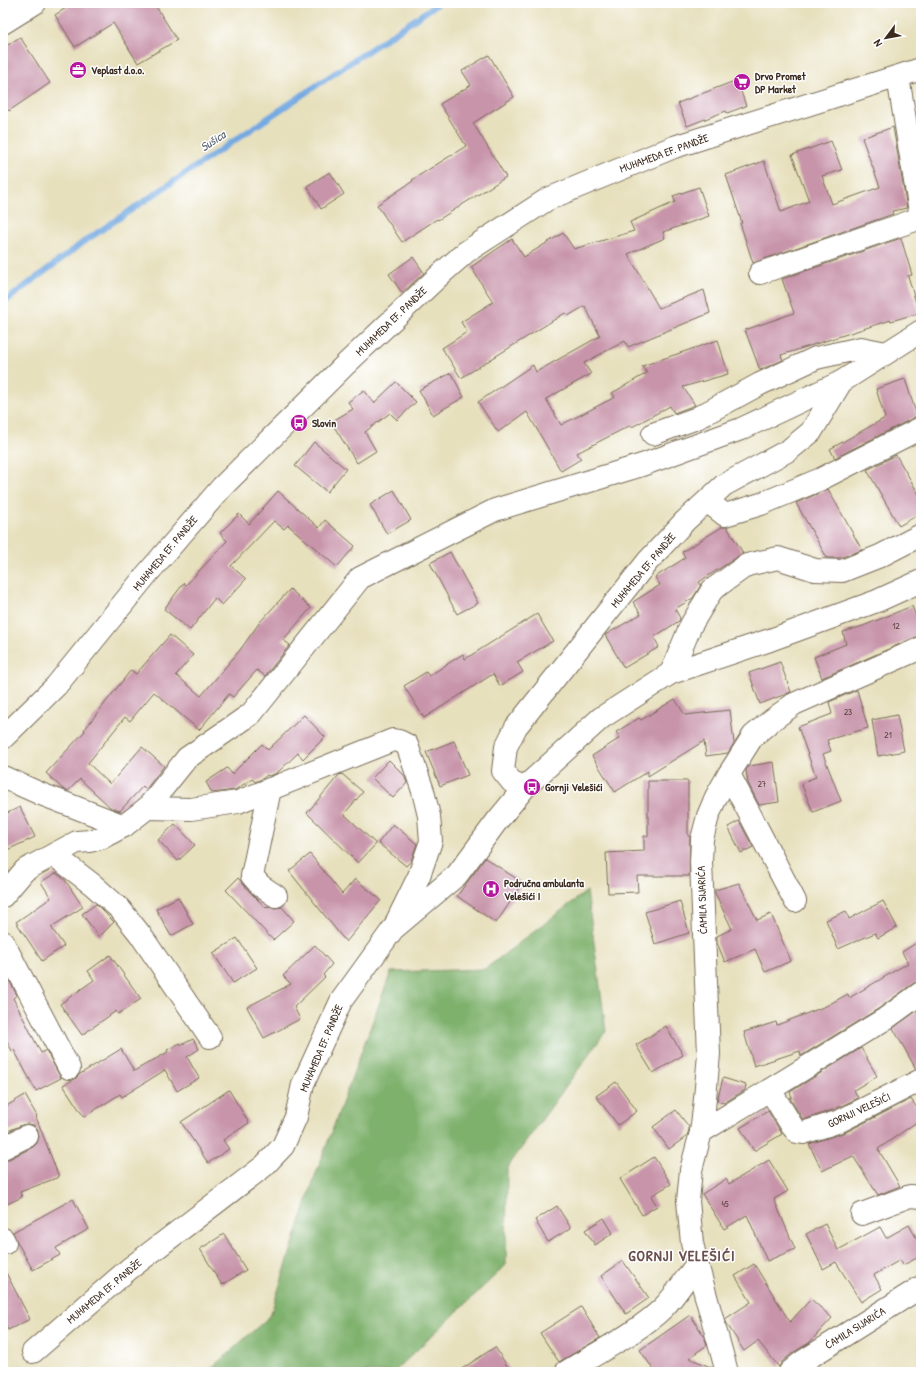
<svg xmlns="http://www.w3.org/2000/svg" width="924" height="1375" font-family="'Patrick Hand',sans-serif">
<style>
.forest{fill:#7eb16c;stroke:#5c6e45}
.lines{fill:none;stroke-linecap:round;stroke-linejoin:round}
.stream{stroke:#73a9e1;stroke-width:6}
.building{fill:#c894aa}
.minor-casing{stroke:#776a56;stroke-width:24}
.minor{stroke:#fff;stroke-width:22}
.labels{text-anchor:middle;stroke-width:3;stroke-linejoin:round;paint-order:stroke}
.number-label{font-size:9px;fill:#5e4441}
.poi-label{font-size:11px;font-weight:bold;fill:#3b2a1e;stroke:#fff;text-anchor:start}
.street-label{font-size:11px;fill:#3b2a1e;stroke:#fff}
.water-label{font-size:12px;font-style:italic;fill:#515d6c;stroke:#fff}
.district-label{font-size:15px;font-weight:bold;letter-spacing:1px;fill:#6c4f4f;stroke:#fff}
</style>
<rect width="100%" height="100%" fill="#fff"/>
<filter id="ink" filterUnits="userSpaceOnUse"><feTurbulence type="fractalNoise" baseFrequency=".025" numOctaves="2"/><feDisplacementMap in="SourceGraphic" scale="8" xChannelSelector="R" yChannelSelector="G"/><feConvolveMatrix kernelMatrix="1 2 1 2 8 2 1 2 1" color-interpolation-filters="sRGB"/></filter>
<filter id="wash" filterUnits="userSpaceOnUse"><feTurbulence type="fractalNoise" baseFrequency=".012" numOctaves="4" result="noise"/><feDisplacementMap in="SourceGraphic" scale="16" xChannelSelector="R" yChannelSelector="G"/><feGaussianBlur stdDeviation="0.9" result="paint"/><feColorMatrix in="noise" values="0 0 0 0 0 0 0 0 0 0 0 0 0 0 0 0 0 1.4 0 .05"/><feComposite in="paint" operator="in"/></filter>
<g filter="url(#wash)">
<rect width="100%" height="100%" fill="#e7e0bd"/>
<polygon class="forest" points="587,891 606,1031 507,1168 506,1265 394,1372 207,1372 270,1316 314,1179 391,972 485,969"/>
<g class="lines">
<polyline class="stream" points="3,303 85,241 439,3"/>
</g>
<g id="blocks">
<g class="building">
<polygon points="74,3 154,3 177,40 138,63 113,23 75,47 55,15"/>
<polygon points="20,37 50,83 9,111 3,102 3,48"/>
<polygon points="489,55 514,97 473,123 506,177 438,220 437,219 402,242 377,205 413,181 412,180 466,146 440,104 471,85 462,71"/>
<polygon points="737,80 746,106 727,113 726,111 687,126 678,103"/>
<polygon points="893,127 907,208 892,211 893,214 753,263 740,223 742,223 726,175 764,161 781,212 809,201 792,155 831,141 842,170 822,176 832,204 880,187 862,138"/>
<polygon points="330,172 344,194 321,209 307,186"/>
<polygon points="699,187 709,216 663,232 665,238 628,254 659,308 704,290 710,313 628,347 625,341 584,363 591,374 546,399 561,425 615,397 612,393 647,373 642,366 718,340 728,374 683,387 695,405 674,413 670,406 632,427 631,425 577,453 581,459 561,471 527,412 498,432 478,402 533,365 536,372 600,336 585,306 568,316 565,313 461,378 442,348 467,332 461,322 493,302 471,267 512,239 524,257 563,233 574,249 634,231 630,222 675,202 673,196"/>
<polygon points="901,238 912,275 908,276 919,313 891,321 891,320 781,355 783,360 760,370 745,330 794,313 782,279"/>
<polygon points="413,257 424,273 402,293 389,274"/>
<polygon points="451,373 464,397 433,415 419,390"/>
<polygon points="905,379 917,416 835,458 830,449 885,418 876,389"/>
<polygon points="396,382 416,402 397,420 390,413 365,432 376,451 357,463 331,422 353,409 348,402 364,390 374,403"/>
<polygon points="314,442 346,469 327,492 295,466"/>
<polygon points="896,455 921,498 921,513 899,526 867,470"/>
<polygon points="828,489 862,550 840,558 827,558 796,503"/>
<polygon points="394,490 411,520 387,534 370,505"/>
<polygon points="278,491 319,528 325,520 355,546 337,567 288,525 284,529 274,521 231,566 246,579 222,605 215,598 190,630 164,609 184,583 186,585 227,541 220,533 239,514 249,524"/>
<polygon points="722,527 727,527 743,553 699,582 701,585 693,598 675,609 680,618 679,621 654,637 659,647 624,668 605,635 641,614 633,602 660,585 655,577 685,558 682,552"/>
<polygon points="450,552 478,603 457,614 430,563"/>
<polygon points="290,589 311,608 283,640 290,645 265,676 257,670 233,697 229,694 199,730 154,692 130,721 125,717 88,763 110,784 142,747 164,766 146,789 143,786 120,811 111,808 80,779 68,791 63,789 46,773 85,731 84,730 131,670 136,674 170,635 193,655 176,675 201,696 240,650 260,622"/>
<polygon points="912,606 921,629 921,636 916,637 822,678 814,657 846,644 843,632 863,626"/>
<polygon points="537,614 553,641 517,662 523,672 500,686 493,674 424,718 404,686 426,672 429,676 463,654 465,659"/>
<polygon points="780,662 791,692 760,704 749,673"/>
<polygon points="857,690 868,728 827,740 831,751 823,754 841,801 813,812 801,783 816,777 798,727 832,714 829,702"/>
<polygon points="675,699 685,715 730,710 734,743 728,753 706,756 704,741 648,776 648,771 615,792 592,756 620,738 616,732 639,718 641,720"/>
<polygon points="304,715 325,737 303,759 298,753 277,773 269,776 267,775 262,779 255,782 252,779 235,790 212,793 206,782 227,768 232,774 262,744 268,750"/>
<polygon points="897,715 904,751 878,756 872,720"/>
<polygon points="454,741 468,775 440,786 426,752"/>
<polygon points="389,760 404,775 407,783 393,798 372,778"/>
<polygon points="774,762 779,802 759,805 748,783 746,770 749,766"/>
<polygon points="342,774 363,792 344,814 376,844 358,863 307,813 339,775"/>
<polygon points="648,781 688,781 688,836 690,836 689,876 637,876 638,892 608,893 606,853 644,851 644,836 648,836"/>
<polygon points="20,807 35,837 3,852 3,815"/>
<polygon points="739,821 753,847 741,853 728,827"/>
<polygon points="175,824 195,845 178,861 158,840"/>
<polygon points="393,824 417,844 411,861 406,866 378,843"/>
<polygon points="310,854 342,894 355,879 381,900 346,942 289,871"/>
<polygon points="485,858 523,883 496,923 457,896"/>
<polygon points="56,873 65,880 83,907 51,927 64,946 42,961 16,922 51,898 41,882"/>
<polygon points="238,878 252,894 266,908 268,906 275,908 282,907 294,921 273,940 226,890"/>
<polygon points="739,883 757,920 771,914 791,961 765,972 755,949 725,962 717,943 717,936 732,929 715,893 715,890"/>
<polygon points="178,897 193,924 171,936 156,909"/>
<polygon points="680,901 689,933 655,944 645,912"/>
<polygon points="883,901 897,927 878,938 875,933 838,949 826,920 846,911 849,919"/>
<polygon points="96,904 114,922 99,937 82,914"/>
<polygon points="237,938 257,968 233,983 213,953"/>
<polygon points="921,940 921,981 914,983 878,1009 801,1056 800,1051 754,1066 744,1032 776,1022 777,1025 826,1006 848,994 849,998 908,963 902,952"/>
<polygon points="315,945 332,964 323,975 325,977 294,1007 300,1019 264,1038 247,1007 291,984 283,976"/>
<polygon points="110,955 141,999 118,1014 116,1011 82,1035 60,1004 94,980 88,971"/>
<polygon points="3,969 17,995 13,998 41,1053 46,1050 61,1078 36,1091 14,1050 12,1051 3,1033"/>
<polygon points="921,1008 921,1068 916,1069 893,1028"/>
<polygon points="666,1026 683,1055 653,1073 636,1045"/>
<polygon points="193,1039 199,1049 187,1057 199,1078 177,1091 165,1070 122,1097 120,1094 84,1117 63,1085 75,1079 80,1074 121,1049 134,1071 168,1052 167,1050 180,1043 181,1045"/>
<polygon points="861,1048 877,1076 854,1090 858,1098 835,1109 803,1120 790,1098 792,1097 790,1092"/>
<polygon points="723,1078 746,1085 745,1090 724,1103 717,1101"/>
<polygon points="616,1082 637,1111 618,1125 596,1096"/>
<polygon points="229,1090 249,1123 223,1140 229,1149 208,1163 181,1122"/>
<polygon points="25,1095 37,1116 36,1117 59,1177 20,1192 22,1197 3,1206 3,1162 33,1147 37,1143 39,1137 38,1131 34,1125 27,1124 22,1125 8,1131 3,1122 3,1108"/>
<polygon points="911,1099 921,1114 921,1119 878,1149 900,1186 878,1195 853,1156 822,1171 809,1144 846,1132"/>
<polygon points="676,1110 689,1127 689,1130 687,1136 669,1149 653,1127"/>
<polygon points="768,1111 782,1134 754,1151 740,1128"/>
<polygon points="654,1157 671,1184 651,1196 657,1206 642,1215 620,1179"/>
<polygon points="769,1160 788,1191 774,1199 795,1249 767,1261 747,1215 724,1229 702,1194 726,1179 729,1184"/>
<polygon points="73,1199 89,1229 56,1248 60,1255 33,1270 17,1242 13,1232"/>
<polygon points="557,1206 571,1228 548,1242 535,1220"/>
<polygon points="604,1218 613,1233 595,1245 585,1230"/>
<polygon points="825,1224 838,1250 880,1227 886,1238 909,1225 921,1246 921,1256 903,1265 900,1260 874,1275 882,1289 861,1302 836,1262 823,1269 806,1234"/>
<polygon points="224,1234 246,1270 222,1285 200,1249"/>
<polygon points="623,1261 649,1298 626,1314 601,1276"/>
<polygon points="754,1264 790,1322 811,1299 832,1318 809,1343 794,1352 782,1362 779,1367 758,1341 744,1351 727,1324 725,1319 751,1302 735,1276"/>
<polygon points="3,1267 30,1319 8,1330 3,1320"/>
<polygon points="581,1307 600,1338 559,1362 540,1333"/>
<polygon points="690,1315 704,1336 707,1345 689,1358 713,1368 714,1372 655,1372 640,1350"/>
<polygon points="495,1347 511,1372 457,1372 486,1353"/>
</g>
</g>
</g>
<g filter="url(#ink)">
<use href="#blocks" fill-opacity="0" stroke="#776a56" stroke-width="1"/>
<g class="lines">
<defs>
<g id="minor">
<polyline points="3,23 35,3"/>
<polyline points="898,77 921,218"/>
<polyline points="760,273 921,218"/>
<polyline points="653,434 697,418 760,384 816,358 861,348 886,353"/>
<polyline points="710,498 716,508 725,515 761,504 821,479 921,428"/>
<polyline points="671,673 691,625 712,590 747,565 778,558 815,570 842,571 880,556 921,535"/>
<polyline points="3,738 56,686 147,574 222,487 346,364 441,274 466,252 548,199 674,147 921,69"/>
<polyline points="729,774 795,901"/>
<polyline points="3,777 41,794 124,826"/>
<polyline points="525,787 512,782 503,771 506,747 516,727 648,561 685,521 724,485 789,450 811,432 841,382 921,331"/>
<polyline points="270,789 252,876 261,886 276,896"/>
<polyline points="147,808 191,809 238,802 393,740 399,741 407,745 423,791 429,816 431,841 419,876 397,921"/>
<polyline points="54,855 93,885 120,909 140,934 210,1037"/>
<polyline points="3,896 25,870 77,842 90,841 101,838 124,826 147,808 187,758 251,714 360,578 495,510 642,465 741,429 841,382"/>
<polyline points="3,942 69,1068"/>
<polyline points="770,1090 792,1126 797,1132 803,1133 840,1121 921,1080"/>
<polyline points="701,1132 885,1019 921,993"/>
<polyline points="3,1148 27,1136"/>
<polyline points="862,1214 910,1196 921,1197"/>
<polyline points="3,1239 5,1243"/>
<polyline points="33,1352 129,1269 264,1166 283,1146 296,1117 303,1084 341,1001 393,929 457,875 497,821 525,787 601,718 671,673 770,640 877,601 921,581"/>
<path d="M566,1372C598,1352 636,1334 663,1308C676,1295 686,1278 697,1264"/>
<polyline points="727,1372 697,1264 692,1243 688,1201 691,1170 701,1132 704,1109 709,1054 701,862 702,839 708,816 716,797 729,774 753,736 772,720 794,704 921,648"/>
<polyline points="790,1372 802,1362 921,1287"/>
</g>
</defs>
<use href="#minor" class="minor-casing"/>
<use href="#minor" class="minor"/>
</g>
</g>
<defs>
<symbol id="office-disc" viewBox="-11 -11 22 22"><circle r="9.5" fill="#b5179e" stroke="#fff"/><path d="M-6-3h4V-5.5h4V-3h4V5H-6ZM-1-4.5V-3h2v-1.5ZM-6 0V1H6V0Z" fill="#fff"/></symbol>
<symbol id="supermarket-disc" viewBox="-11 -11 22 22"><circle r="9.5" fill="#b5179e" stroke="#fff"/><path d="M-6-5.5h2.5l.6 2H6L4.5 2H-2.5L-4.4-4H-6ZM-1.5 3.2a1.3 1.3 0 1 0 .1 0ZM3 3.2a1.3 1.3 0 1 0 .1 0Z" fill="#fff"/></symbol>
<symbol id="bus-disc" viewBox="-11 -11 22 22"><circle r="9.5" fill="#b5179e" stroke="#fff"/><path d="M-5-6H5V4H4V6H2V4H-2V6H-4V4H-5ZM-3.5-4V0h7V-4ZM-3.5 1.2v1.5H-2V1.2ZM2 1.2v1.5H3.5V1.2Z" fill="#fff"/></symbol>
<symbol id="hospital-disc" viewBox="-11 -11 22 22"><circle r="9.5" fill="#b5179e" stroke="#fff"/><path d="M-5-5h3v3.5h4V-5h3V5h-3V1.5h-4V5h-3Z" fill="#fff"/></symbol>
</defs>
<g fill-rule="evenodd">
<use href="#office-disc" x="68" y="60" width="20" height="20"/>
<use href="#supermarket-disc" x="732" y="72" width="20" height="20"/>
<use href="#bus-disc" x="289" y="413" width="20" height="20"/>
<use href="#bus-disc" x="522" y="777" width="20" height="20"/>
<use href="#hospital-disc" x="481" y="879" width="20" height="20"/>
</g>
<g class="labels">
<g class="number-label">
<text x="896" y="629">12</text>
<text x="848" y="715">23</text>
<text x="888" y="738">21</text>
<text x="762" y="787">27</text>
<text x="725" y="1207">45</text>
</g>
<g class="poi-label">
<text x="91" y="74">Veplast d.o.o.</text>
<text x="755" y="80">Drvo Promet<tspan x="755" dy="13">DP Market</tspan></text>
<text x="312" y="427">Slovin</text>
<text x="545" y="791">Gornji Velešići</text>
<text x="504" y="887">Područna ambulanta<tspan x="504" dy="13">Velešići I</tspan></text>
</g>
<g class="street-label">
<text transform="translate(664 153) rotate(-20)" y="4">MUHAMEDA EF. PANDŽE</text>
<text transform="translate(391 321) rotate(-44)" y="4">MUHAMEDA EF. PANDŽE</text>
<text transform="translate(165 553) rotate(-50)" y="4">MUHAMEDA EF. PANDŽE</text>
<text transform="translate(643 570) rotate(-50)" y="4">MUHAMEDA EF. PANDŽE</text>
<text transform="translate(702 900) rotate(-92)" y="4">ĆAMILA SIJARIĆA</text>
<text transform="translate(321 1048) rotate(-67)" y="4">MUHAMEDA EF. PANDŽE</text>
<text transform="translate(859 1110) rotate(-25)" y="4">GORNJI VELEŠIĆI</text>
<text transform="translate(104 1291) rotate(-40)" y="4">MUHAMEDA EF. PANDŽE</text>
<text transform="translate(855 1328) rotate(-32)" y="4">ĆAMILA SIJARIĆA</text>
</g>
<g class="water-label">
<text transform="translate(213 141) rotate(-34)" y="4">Sušica</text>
</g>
<g class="district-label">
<text x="682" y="1261">GORNJI VELEŠIĆI</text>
</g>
</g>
<rect width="924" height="1375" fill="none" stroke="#fff" stroke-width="16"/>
<g transform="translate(886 38) rotate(238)" stroke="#ffffff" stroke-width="3" paint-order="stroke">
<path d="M0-3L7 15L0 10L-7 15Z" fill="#3b2a1e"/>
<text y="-6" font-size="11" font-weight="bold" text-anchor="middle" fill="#3b2a1e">N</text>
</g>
</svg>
